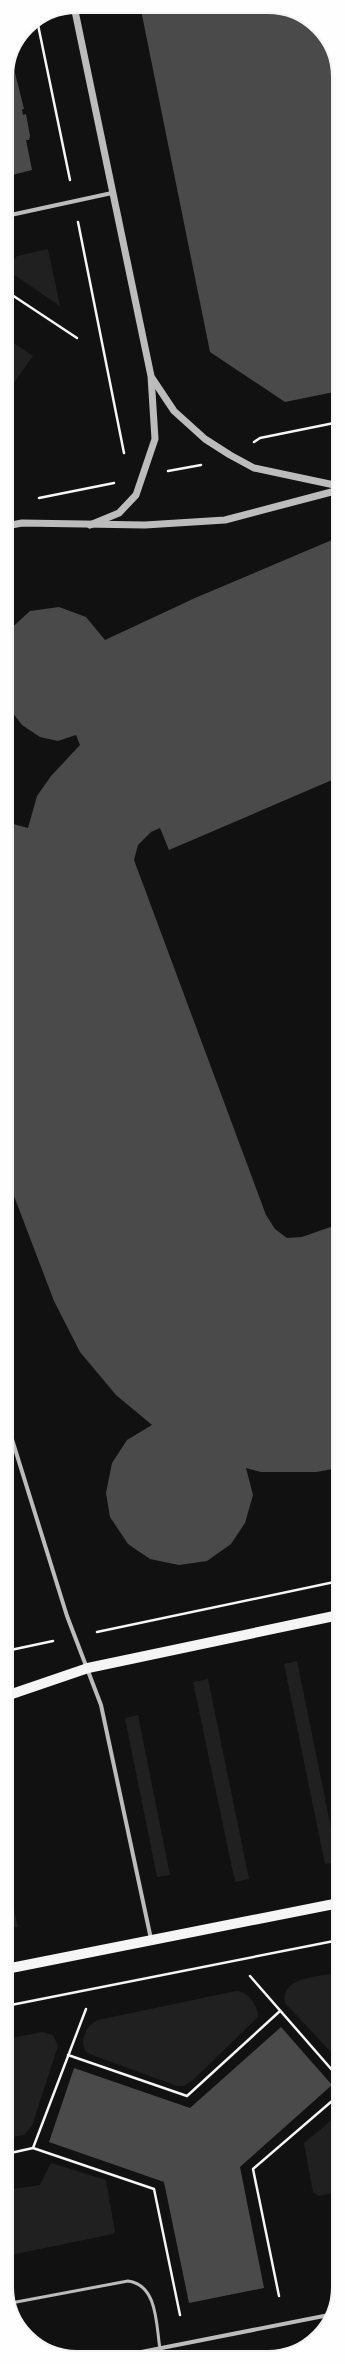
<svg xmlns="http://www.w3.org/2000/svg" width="345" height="2364" font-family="Lato,sans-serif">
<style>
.green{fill:#202020}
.building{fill:#4a4a4a}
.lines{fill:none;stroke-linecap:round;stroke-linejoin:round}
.path{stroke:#f5f5f5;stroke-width:2.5}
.service{stroke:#bcbcbc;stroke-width:3}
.minor{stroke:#bcbcbc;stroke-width:4}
.tertiary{stroke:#bcbcbc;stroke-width:7}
.primary{stroke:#f5f5f5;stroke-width:10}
.rim{fill:none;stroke:#f5f5f5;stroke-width:2}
</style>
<rect width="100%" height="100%" fill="#111"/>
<g class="green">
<polygon points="48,249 60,306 7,270 17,256"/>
<polygon points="6,338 33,356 6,394"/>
<polygon points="297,1661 338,1862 325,1864 284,1664"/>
<polygon points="208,1679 249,1879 235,1882 193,1682"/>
<polygon points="138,1715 170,1875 157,1877 125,1718"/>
<polygon points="6,1873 18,1927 8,1928 6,1919"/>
<path d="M339,1973V2049L330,2051L285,2003C279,1977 321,1976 339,1973Z"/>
<path d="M236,1991C248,1991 258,2006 258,2017L194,2079L184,2086H177L87,2053C78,2042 86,2025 98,2020Z"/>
<polygon points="42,2032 53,2035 58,2046 32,2126 24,2135 6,2138 6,2039"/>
<polygon points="339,2114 339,2192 319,2196 313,2192 304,2143"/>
<polygon points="51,2163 106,2180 115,2232 113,2234 6,2256 6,2190 40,2185"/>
</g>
<g class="building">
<polygon points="286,8 322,30 339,72 339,391 285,402 210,352 141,10"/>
<polygon points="12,49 15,65 13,65 24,109 22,109 23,115 26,114 30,136 29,140 26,140 32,170 8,176 9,180 6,181 6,77"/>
<polygon points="339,537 339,777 169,850 160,828 151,832 138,845 134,860 266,1215 275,1229 287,1238 302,1237 339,1224 339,1468 316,1472 261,1472 246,1468 253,1495 245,1523 231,1544 207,1561 179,1565 150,1559 128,1544 110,1517 106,1493 112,1463 127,1440 152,1425 116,1395 80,1352 54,1301 6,1175 6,822 28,828 37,796 51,776 80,745 76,735 58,741 40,737 22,725 9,708 6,702 6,633 30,611 59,607 86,617 105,640 195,598"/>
<polygon points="281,2027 332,2085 240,2167 264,2288 189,2303 164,2182 49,2142 74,2068 190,2108"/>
</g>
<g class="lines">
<g class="path">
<polyline points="37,20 70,180"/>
<polyline points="78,222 124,453"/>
<polyline points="6,291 77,338"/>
<polyline points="254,442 260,438 339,422"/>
<polyline points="168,471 201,465"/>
<polyline points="39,498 114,483"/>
<polyline points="97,1632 339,1581"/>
<polyline points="6,1651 53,1641"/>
<polyline points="250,1976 339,2078"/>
<polyline points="6,2006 339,1940"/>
<polyline points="86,2009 33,2148 154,2189 180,2315"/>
<polyline points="68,2055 187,2096 280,2011"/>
<polyline points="6,2154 33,2148"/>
<polyline points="279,2296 253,2169 339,2095"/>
</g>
<path class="service" d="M11,2303L128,2281C158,2285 156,2325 160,2349"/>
<g class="minor">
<polyline points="6,216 112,193"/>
<polyline points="6,1420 67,1616 101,1705 151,1939"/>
<polyline points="121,2356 334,2314"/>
</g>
<g class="tertiary">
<polyline points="75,11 151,376 155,439 136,495 119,513 90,525"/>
<polyline points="152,378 174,411 205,439 230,455 254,468 339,486"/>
<polyline points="6,526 22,523 145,525 225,520 339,490"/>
</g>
<g class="primary">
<polyline points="6,1696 88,1668 339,1615"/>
<polyline points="6,1969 339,1903"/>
</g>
</g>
<path d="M0 0H345V2364H0ZM77 13H268A64 64 0 0 1 332 77V2287A64 64 0 0 1 268 2351H77A64 64 0 0 1 13 2287V77A64 64 0 0 1 77 13Z" fill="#fefefe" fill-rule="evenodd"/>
<path class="rim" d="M77 13H268A64 64 0 0 1 332 77V2287A64 64 0 0 1 268 2351H77A64 64 0 0 1 13 2287V77A64 64 0 0 1 77 13Z"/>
</svg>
